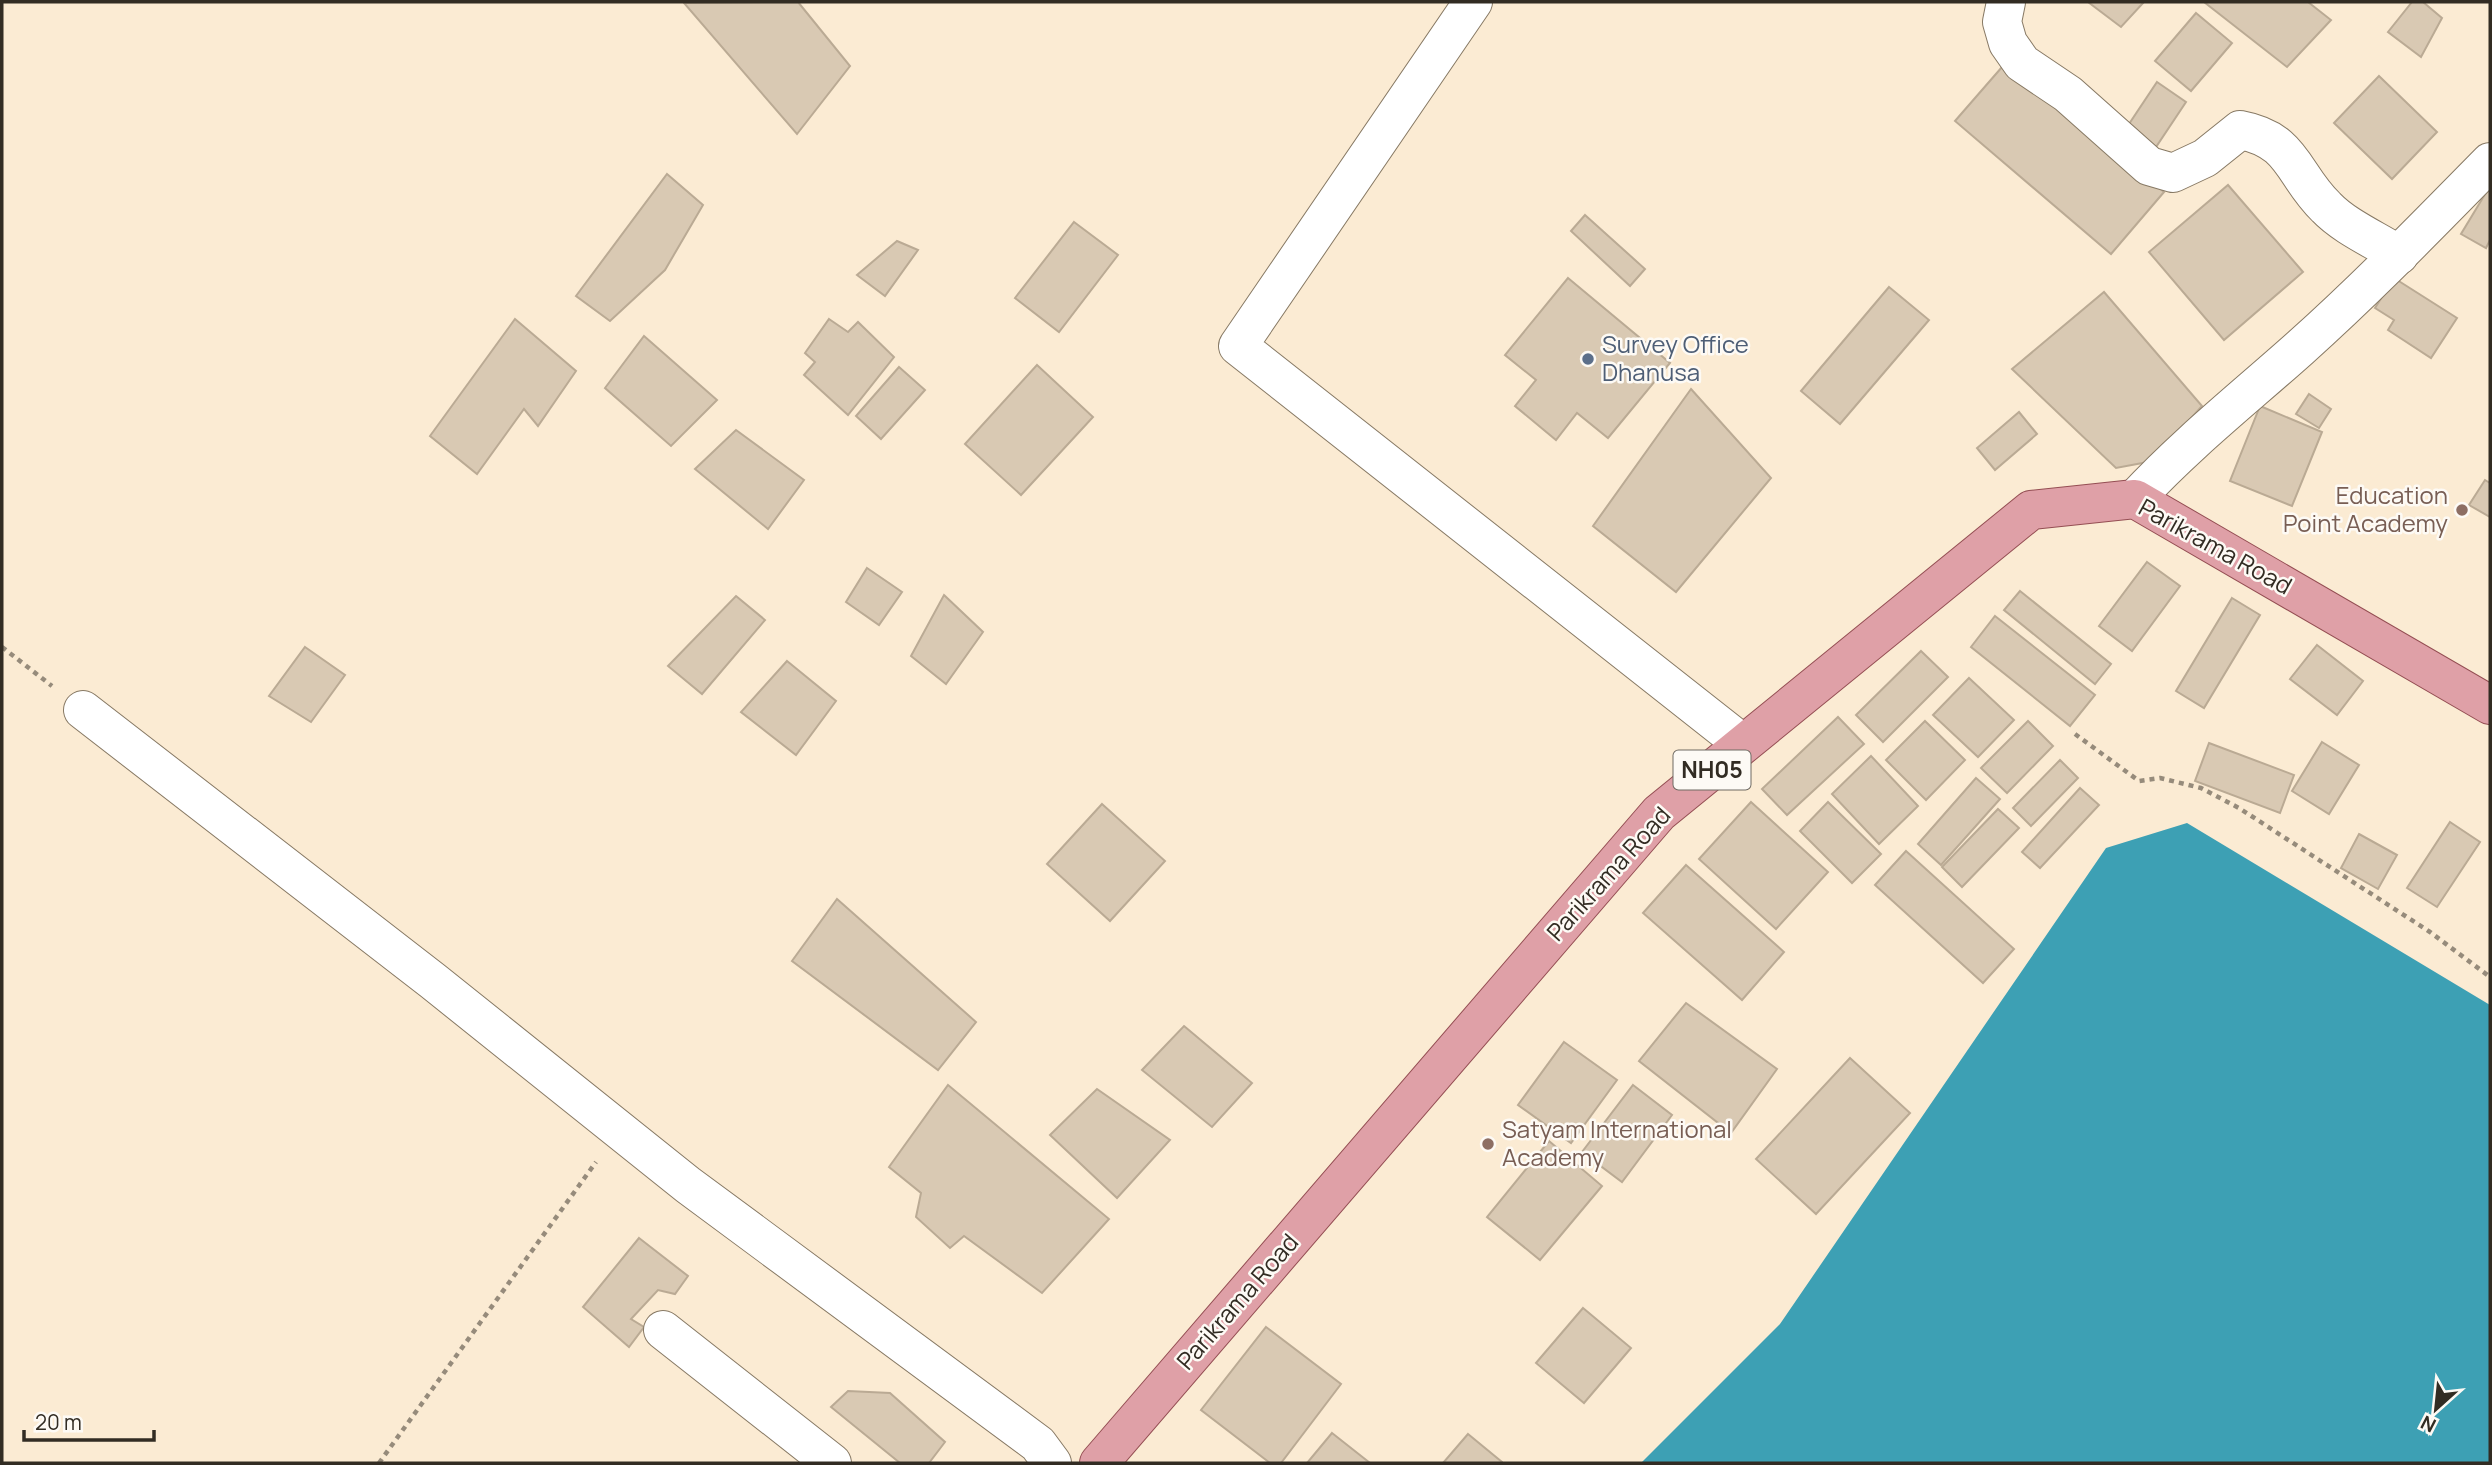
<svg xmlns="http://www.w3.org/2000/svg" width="2492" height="1465" font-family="Manrope,sans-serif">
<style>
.water{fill:#3da0b4}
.building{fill:#d9c9b3;stroke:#baaa94;stroke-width:2}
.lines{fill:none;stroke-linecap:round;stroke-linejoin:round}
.minor-casing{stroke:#877964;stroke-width:40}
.major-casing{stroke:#944e53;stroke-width:40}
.path{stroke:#968b7b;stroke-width:4.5;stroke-dasharray:5 5;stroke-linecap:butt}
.minor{stroke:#fff;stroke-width:38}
.major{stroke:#dfa0a7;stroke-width:38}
.service-dot{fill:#5c6f8a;stroke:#fdfaf5;stroke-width:2.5}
.education-dot{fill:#8d6e63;stroke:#fdfaf5;stroke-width:2.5}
.labels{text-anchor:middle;stroke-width:5;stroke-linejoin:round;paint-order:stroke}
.shield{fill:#fdfaf5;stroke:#6f6a62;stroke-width:2}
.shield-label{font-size:23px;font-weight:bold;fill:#322c23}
.service-label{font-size:24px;fill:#4e5e75;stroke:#fdfaf5;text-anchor:start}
.education-label{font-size:24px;fill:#785e54;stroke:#fdfaf5;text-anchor:end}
.street-label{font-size:24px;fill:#322c23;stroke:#fdfaf5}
</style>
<rect width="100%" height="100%" fill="#fbebd3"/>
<polygon class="water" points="2187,823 2490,1005 2490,1463 1641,1463 1780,1324 2106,848"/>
<g class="building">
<polygon points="798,2 850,66 797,134 684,3"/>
<polygon points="2088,2 2144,2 2121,27"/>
<polygon points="2204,2 2308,2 2331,20 2287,67"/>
<polygon points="2412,2 2423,2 2442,18 2421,57 2388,32"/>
<polygon points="2196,13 2232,43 2191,91 2155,61"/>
<polygon points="2009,59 2164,192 2111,254 1955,121"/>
<polygon points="2379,76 2437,132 2392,179 2334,123"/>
<polygon points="2157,82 2186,102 2156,147 2127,127"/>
<polygon points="667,174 703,205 665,270 610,321 576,296"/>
<polygon points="2228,185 2303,272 2224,340 2149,252"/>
<polygon points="2490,186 2490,240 2486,248 2461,234"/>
<polygon points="1585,215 1645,269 1630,286 1571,231"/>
<polygon points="1074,222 1118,255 1059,332 1015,298"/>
<polygon points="897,241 918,250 885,296 857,275"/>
<polygon points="1568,278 1670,363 1608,438 1577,413 1556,440 1515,406 1536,380 1505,355"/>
<polygon points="2394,278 2457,318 2431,358 2388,330 2394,320 2375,308"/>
<polygon points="1889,287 1929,320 1840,424 1801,391"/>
<polygon points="2104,292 2202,406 2153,461 2116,468 2012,369"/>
<polygon points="515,319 576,371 538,426 524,409 477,474 430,436"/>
<polygon points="829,319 848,332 858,322 894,357 848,415 804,375 815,362 805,353"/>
<polygon points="644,336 717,400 671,446 605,388"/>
<polygon points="1037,365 1093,417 1021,495 965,444"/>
<polygon points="899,367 925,390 881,439 856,416"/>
<polygon points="1691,389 1771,478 1676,592 1593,526"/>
<polygon points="2309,394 2331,409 2319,428 2296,414"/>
<polygon points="2260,406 2322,432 2292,506 2230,481"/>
<polygon points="2019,412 2037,434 1995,470 1977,448"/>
<polygon points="736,430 804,480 768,529 695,469"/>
<polygon points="2485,480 2490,483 2490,517 2469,505"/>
<polygon points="2147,562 2180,586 2132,651 2099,626"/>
<polygon points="867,568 902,592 879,625 846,602"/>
<polygon points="2020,591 2111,664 2095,684 2004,610"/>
<polygon points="944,595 983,632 946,684 911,656"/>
<polygon points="736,596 765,620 702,694 668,666"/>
<polygon points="2232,598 2260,615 2204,708 2176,691"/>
<polygon points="1995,616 2095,695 2070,726 1971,647"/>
<polygon points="2317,645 2363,681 2337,715 2290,679"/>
<polygon points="305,647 345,675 311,722 269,696"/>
<polygon points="1921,651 1948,677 1883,742 1856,715"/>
<polygon points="787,661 836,701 796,755 741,712"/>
<polygon points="1969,678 2014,720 1978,757 1933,715"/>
<polygon points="1838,717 1864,744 1787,815 1762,789"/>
<polygon points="1925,721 1965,760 1926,800 1886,760"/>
<polygon points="2028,721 2053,746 2007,793 1981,768"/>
<polygon points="2322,742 2359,765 2329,814 2292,791"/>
<polygon points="2209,743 2294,775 2280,813 2195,781"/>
<polygon points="1871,756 1918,806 1879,844 1832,794"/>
<polygon points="2060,760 2078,778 2031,826 2013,808"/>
<polygon points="1976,778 2000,799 1941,865 1918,844"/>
<polygon points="2080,788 2099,805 2040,868 2022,852"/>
<polygon points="1751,802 1828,872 1776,929 1699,859"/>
<polygon points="1828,802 1881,854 1852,883 1800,831"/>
<polygon points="1102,804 1165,861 1110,921 1047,864"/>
<polygon points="1998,809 2019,828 1962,887 1942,867"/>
<polygon points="2450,822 2480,842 2437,907 2407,888"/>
<polygon points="2359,834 2397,855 2378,889 2341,868"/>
<polygon points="1906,851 2014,949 1983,983 1875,885"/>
<polygon points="1686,865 1784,952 1742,1000 1643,913"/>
<polygon points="837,899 976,1022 938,1070 792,961"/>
<polygon points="1686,1003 1777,1069 1731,1133 1639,1061"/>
<polygon points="1184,1026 1252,1083 1212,1127 1142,1070"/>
<polygon points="1564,1042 1617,1080 1571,1143 1518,1105"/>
<polygon points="1850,1058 1910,1113 1816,1214 1756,1159"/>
<polygon points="948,1085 1109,1219 1042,1293 964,1236 950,1248 916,1217 921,1193 889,1167"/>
<polygon points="1633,1085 1672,1115 1622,1182 1582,1152"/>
<polygon points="1097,1089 1170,1140 1117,1198 1050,1135"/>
<polygon points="1549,1141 1602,1186 1540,1260 1487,1217"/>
<polygon points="639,1238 688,1276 675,1294 658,1290 631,1319 644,1327 629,1347 583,1307"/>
<polygon points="1583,1308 1631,1348 1584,1403 1536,1363"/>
<polygon points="1266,1327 1341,1384 1281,1463 1270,1463 1201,1410"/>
<polygon points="848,1391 890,1393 945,1442 929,1463 900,1463 831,1407"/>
<polygon points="1332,1433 1370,1463 1307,1463"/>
<polygon points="1468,1434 1502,1462 1502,1463 1443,1463"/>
</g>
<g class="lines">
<defs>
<g id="minor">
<polyline points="1473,2 1238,346 1743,744"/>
<path d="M2006,2L2002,22L2008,43L2022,63L2068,94L2149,166L2173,173L2205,158L2240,130C2294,140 2292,174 2326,207C2345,227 2376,240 2399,255"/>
<path d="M2135,499C2186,444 2244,398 2300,348C2366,289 2428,225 2490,162"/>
<polyline points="83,710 433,981 688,1185 1038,1444 1052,1463"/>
<polyline points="663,1330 832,1463"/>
</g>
<polyline id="major" points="1099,1463 1659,813 2031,510 2135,499 2490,705"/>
</defs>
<use href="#minor" class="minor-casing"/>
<use href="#major" class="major-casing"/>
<g class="path">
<polyline points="2,647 52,686"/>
<polyline points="2075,734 2139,781 2160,778 2201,788 2239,808 2430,932 2490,977"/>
<polyline points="379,1463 596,1162"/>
</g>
<use href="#minor" class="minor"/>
<use href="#major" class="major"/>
</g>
<circle class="service-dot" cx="1588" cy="359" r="7"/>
<g class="education-dot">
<circle cx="2462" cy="510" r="7"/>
<circle cx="1488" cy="1144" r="7"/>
</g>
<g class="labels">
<rect class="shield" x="1673.5" y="750.5" width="77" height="39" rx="5"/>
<g class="shield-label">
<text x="1712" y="778">NH05</text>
</g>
<g class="service-label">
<text x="1602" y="353">Survey Office<tspan x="1602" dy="28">Dhanusa</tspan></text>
</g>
<g class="education-label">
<text x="2448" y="504">Education<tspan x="2448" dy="28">Point Academy</tspan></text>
<text x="1502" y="1138" text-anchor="start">Satyam International<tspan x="1502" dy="28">Academy</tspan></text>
</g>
<g class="street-label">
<text transform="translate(2215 547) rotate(29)" y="8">Parikrama Road</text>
<text transform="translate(1609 874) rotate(-48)" y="8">Parikrama Road</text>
<text transform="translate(1238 1302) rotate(-49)" y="8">Parikrama Road</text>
</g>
</g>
<rect width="2492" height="1465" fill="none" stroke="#322c23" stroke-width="7"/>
<g transform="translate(2436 1409) rotate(207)" stroke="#fdfaf5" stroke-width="5" paint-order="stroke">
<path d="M0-5L12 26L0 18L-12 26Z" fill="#322c23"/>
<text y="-10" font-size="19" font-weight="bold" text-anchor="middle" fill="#322c23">N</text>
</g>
<path d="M24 1430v10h130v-10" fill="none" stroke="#322c23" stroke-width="3.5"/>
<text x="35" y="1430" font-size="21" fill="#322c23" stroke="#fdfaf5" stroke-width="5" paint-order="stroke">20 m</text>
</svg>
